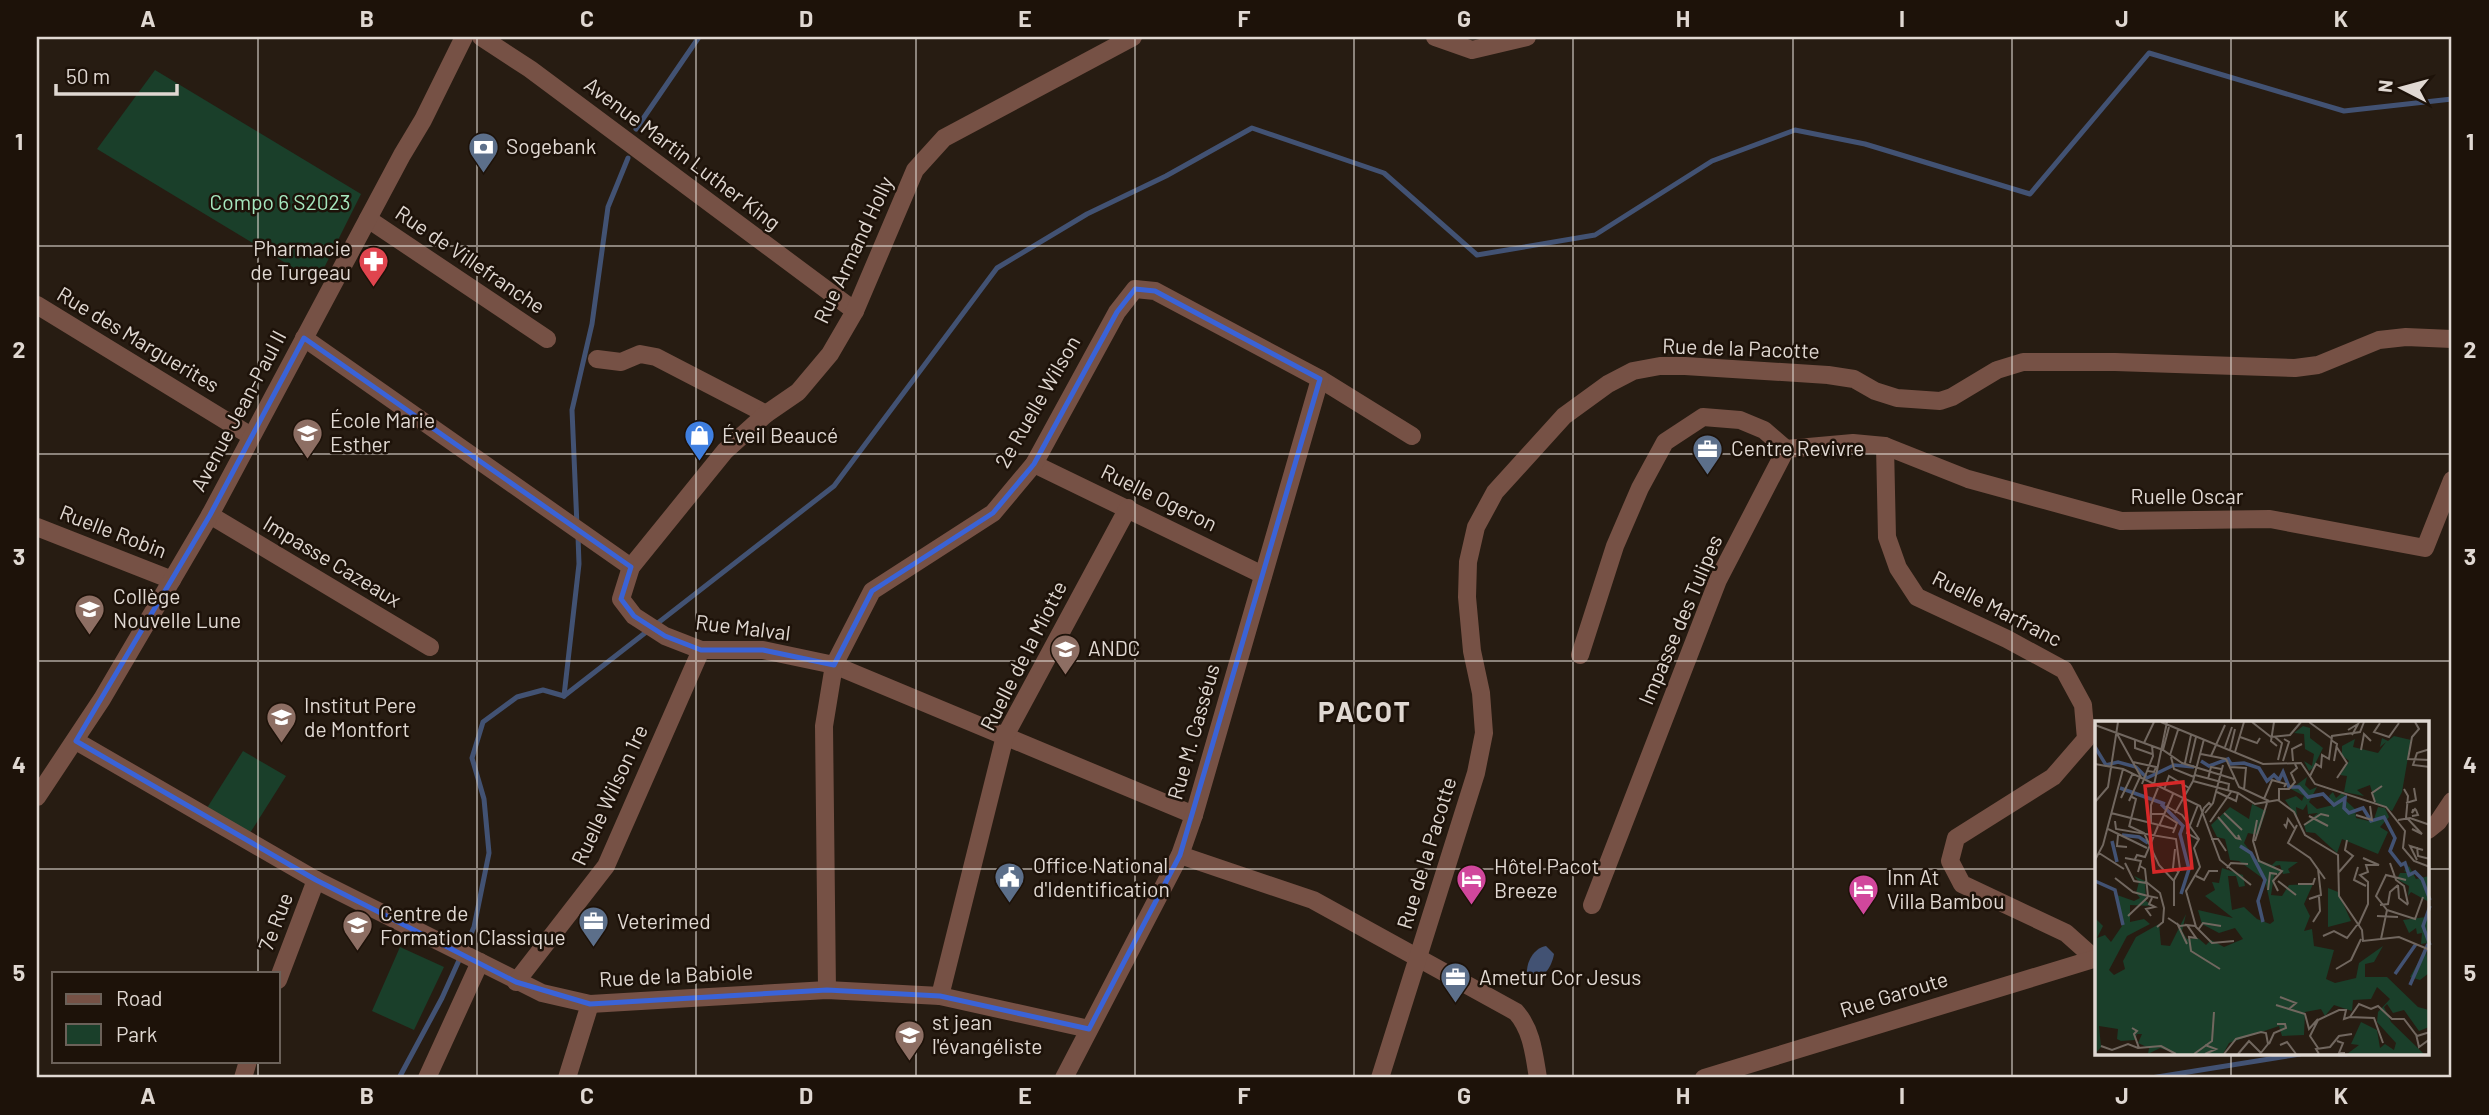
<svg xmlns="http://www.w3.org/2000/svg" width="2489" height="1115" font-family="Barlow,sans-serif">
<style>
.green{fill:#1a3f2a}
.water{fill:#425273}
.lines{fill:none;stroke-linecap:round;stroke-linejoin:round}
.stream{stroke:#425273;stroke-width:5}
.minor{stroke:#765145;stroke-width:18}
.marked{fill:none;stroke:#3a63d7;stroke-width:5;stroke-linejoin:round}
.grid{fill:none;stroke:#e0d8d2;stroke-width:2;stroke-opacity:0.55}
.labels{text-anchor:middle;stroke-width:5;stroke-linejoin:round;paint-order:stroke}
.poi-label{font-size:21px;fill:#e0d8d2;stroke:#1d1209;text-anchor:start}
.street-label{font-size:21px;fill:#e0d8d2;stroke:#1d1209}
.park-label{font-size:21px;fill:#a6e8bf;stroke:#1d1209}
.district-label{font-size:28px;font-weight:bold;letter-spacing:2px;fill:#e0d8d2;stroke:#1d1209}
.inset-river{fill:none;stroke:#425273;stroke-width:3.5}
.inset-road{fill:none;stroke:#71675f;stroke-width:2}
.view{fill:#d62828;fill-opacity:0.15;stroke:#d62828;stroke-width:3.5}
.inset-edge{fill:none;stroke:#e0d8d2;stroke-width:3.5}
.neatline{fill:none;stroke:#e0d8d2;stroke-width:2.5}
.grid-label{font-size:23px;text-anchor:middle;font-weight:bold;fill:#e0d8d2}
</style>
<rect width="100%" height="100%" fill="#271c12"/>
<g class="green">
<polygon points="155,70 361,194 317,282 97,149"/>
<polygon points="243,751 286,776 250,833 207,808"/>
<polygon points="400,947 444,967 414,1030 372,1011"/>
</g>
<path class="water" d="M1546,946L1554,954C1552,966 1544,980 1530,979L1527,974C1526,962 1534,948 1546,946Z"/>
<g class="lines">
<g class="stream">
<polyline points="636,129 699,37"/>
<polyline points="577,526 572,410 592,324 608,207 628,158"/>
<polyline points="564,696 834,486 997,268 1087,214 1166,176 1252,128 1384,173 1477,255 1595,235 1712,161 1795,130 1865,144 2030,194 2149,53 2344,111 2452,99"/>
<polyline points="564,696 579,564 578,536"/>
<polyline points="2340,1054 2346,1054"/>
<polyline points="399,1078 442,998 474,927 489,853 484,799 472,758 483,722 517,697 543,690 564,696"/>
<polyline points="2151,1078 2300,1054"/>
</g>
<g class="minor">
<polyline points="481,37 530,69 855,311"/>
<polyline points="1435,37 1472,50 1527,37"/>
<polyline points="368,219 547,339"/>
<polyline points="37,305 251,436"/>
<polyline points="304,338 631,567 621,599 634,616 665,636 701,650 763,650 834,665 1194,815"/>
<polyline points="597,359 621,362 640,354 656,357 766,414"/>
<polyline points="1885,446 1887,537 1898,568 1917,597 2007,639 2064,670 2083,705 2086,739 2053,777 1956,838 1950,861 1962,884 2066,933 2094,958"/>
<polyline points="1034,464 1263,575"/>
<polyline points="210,515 430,647"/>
<polyline points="37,527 172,580"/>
<polyline points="631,567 725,451 766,414 798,392 830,354 855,311 915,170 944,138 1133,37"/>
<polyline points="1580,655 1615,546 1640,488 1665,442 1703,417 1740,420 1764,430 1786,449"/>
<polyline points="76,741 316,880 542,993 590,1004 827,990 940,996 1089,1029"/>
<polyline points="37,797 102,699 210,515 402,155 423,120 464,37"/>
<polyline points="2428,830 2438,822 2452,801"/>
<path d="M1180,855L1313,900L1516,1012C1532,1030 1534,1054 1538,1078"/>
<polyline points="1592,905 1718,580 1786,449 1853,443 1885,446 1968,479 2121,521 2270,519 2425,548 2452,480"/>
<polyline points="278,980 316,880"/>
<polyline points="516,982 606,866 701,650"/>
<polyline points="827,990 824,726 834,665 872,591 993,513 1034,464 1117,312 1135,289 1155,291 1320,379 1412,436"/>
<polyline points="940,996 1005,736 1128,508"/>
<polyline points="243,1078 248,1061"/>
<polyline points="427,1078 480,962"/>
<polyline points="567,1078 590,1004"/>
<polyline points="1064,1078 1180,855 1194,815 1320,379"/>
<polyline points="1380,1078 1476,773 1484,733 1481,693 1472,651 1467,597 1468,562 1476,527 1495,492 1564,416 1608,384 1633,371 1660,366 1685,366 1828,375 1854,379 1875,391 1897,398 1940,401 1952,397 1997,370 2023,362 2115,362 2295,368 2318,365 2379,340 2406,337 2452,339"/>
<polyline points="1704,1078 2097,958"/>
</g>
</g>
<path class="marked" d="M1135,289L1155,291L1320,379L1180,855L1089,1029L940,996L827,990L590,1004L516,982L316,880L76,741L210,515L304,338L631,567L621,599L634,616L665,636L701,650H763L834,665L872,591L993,513L1034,464L1117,312Z"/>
<path class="grid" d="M258,37V973M477,37V1078M696,37V1078M916,37V1078M1135,37V1078M1354,37V1078M1573,37V1078M1793,37V1078M2012,37V1078M2231,37V723M37,246H2452M37,454H2452M37,661H2452M37,869H2097M2428,869H2452M2231,1054V1078M258,1061V1078"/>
<defs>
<symbol id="bank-pin" viewBox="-11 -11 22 30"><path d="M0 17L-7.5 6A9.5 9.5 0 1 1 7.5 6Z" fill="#5c6f8a" stroke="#1d1209"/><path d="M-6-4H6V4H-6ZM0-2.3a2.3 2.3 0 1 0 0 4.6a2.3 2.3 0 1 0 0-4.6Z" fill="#fff"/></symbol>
<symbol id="pharmacy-pin" viewBox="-11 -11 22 30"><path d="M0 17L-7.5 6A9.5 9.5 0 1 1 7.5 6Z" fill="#e0444e" stroke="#1d1209"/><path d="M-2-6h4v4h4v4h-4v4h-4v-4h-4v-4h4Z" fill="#fff"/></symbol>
<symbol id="school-pin" viewBox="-11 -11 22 30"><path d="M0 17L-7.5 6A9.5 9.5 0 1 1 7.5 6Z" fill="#8d6e63" stroke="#1d1209"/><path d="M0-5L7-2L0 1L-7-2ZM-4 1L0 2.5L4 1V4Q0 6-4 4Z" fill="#fff"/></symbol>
<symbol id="shop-pin" viewBox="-11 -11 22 30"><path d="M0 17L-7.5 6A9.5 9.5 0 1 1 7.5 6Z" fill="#3f7fe0" stroke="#1d1209"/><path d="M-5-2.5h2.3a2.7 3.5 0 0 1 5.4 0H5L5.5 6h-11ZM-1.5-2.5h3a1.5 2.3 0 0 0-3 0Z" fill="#fff"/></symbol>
<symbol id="office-pin" viewBox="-11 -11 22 30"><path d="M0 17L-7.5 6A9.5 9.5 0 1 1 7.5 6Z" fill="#5c6f8a" stroke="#1d1209"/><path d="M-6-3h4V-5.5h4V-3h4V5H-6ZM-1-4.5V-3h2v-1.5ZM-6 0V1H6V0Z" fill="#fff"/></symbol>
<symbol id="university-pin" viewBox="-11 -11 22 30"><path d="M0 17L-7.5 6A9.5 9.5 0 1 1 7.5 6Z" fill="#8d6e63" stroke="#1d1209"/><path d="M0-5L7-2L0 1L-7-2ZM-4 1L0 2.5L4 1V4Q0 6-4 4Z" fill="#fff"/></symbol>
<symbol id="civic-pin" viewBox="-11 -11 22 30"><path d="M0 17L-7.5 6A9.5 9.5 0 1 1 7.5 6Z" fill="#5c6f8a" stroke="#1d1209"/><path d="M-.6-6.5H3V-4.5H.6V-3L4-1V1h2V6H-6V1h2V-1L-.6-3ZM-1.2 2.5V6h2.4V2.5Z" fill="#fff"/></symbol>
<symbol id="hotel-pin" viewBox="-11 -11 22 30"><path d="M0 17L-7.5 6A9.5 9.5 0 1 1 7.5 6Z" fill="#d1479c" stroke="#1d1209"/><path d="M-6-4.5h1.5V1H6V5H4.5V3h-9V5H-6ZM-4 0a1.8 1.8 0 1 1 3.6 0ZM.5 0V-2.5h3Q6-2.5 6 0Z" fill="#fff"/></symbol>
</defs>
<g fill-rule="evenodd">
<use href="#bank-pin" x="466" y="130" width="35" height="47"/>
<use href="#pharmacy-pin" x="356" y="244" width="35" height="47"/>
<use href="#school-pin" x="290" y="416" width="35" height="47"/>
<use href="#shop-pin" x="682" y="418" width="35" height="47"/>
<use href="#office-pin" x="1690" y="432" width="35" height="47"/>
<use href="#school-pin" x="72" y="592" width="35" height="47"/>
<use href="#university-pin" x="1048" y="632" width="35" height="47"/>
<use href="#school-pin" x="264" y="700" width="35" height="47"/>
<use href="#civic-pin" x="992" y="860" width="35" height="47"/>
<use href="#hotel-pin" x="1454" y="862" width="35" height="47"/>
<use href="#hotel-pin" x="1846" y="872" width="35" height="47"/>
<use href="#office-pin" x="576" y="904" width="35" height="47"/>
<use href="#school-pin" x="340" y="908" width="35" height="47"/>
<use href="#office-pin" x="1438" y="960" width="35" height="47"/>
<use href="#school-pin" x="892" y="1018" width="35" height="47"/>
</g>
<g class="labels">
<g class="poi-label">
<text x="506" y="154">Sogebank</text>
<text x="351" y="256" text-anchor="end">Pharmacie<tspan x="351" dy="24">de Turgeau</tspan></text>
<text x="330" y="428">École Marie<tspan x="330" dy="24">Esther</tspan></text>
<text x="722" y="443">Éveil Beaucé</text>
<text x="1731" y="456">Centre Revivre</text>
<text x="113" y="604">Collège<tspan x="113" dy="24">Nouvelle Lune</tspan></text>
<text x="1088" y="656">ANDC</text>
<text x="304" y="713">Institut Pere<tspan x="304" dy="24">de Montfort</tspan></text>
<text x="1033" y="873">Office National<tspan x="1033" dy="24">d'Identification</tspan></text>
<text x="1494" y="874">Hôtel Pacot<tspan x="1494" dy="24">Breeze</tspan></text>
<text x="1887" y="885">Inn At<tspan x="1887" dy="24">Villa Bambou</tspan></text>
<text x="380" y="921">Centre de<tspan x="380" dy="24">Formation Classique</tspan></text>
<text x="617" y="929">Veterimed</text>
<text x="1479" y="985">Ametur Cor Jesus</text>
<text x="932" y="1030">st jean<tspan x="932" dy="24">l'évangéliste</tspan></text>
</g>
<g class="street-label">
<text transform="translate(682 154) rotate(37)" y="7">Avenue Martin Luther King</text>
<text transform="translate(854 250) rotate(-65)" y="7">Rue Armand Holly</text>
<text transform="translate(470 260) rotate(34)" y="7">Rue de Villefranche</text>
<text transform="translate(138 340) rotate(31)" y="7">Rue des Marguerites</text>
<text transform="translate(1741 349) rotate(2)" y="7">Rue de la Pacotte</text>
<text transform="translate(1038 402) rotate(-60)" y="7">2e Ruelle Wilson</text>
<text transform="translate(239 411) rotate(-62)" y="7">Avenue Jean-Paul II</text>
<text x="2187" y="504">Ruelle Oscar</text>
<text transform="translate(1159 498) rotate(26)" y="7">Ruelle Ogeron</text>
<text transform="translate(113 532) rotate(21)" y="7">Ruelle Robin</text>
<text transform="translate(332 562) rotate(31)" y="7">Impasse Cazeaux</text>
<text transform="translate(1997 609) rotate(27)" y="7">Ruelle Marfranc</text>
<text transform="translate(1681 620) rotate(-67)" y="7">Impasse des Tulipes</text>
<text transform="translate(743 628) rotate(7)" y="7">Rue Malval</text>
<text transform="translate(1024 656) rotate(-63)" y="7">Ruelle de la Miotte</text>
<text transform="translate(1194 732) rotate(-74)" y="7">Rue M. Casséus</text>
<text transform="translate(610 795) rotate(-65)" y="7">Ruelle Wilson 1re</text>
<text transform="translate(1427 853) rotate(-73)" y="7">Rue de la Pacotte</text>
<text transform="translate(276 922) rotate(-69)" y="7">7e Rue</text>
<text transform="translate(676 976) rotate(-3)" y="7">Rue de la Babiole</text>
<text transform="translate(1894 995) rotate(-17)" y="7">Rue Garoute</text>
</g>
<g class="park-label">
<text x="280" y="210">Compo 6 S2023</text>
</g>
<g class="district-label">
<text x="1365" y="722">PACOT</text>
</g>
</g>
<g transform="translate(2095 721)">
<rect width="334" height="334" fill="#271c12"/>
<path d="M208,5L215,7V17L228,27L218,47L214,50L209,40L217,45L219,33L210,28L209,13L199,12ZM299,15L316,19L307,71L297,90L280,81L275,64L262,69L269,75L249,71L252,55L245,54L254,40L247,34V25L260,18L258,26L283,32L291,21L285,26L287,17L293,20ZM212,56L210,64L215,69L222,66L214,81L222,88L238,84L234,75L238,71L241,77L247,72L254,78L248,76L238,84L249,78L260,88L261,97L278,101L283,86L290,87L294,96L285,106L293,111L283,133L247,118L242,132L220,112L211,111L209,103L223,92L213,93L212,83L208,89L201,86L202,96L190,79L201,75L207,80L209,75L196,68ZM157,83L171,90L163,114L153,112L149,122L161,138L177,144L181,140L203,141L193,148L195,152L188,153L185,144L179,145L186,151L179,155L176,174L187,175L194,164L218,163L209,183L215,195L209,210L217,208L219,225L239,229L231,258L240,262L261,257L264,242L288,225L279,241L270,243V256H292L323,286L334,289V306L324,310L309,289L298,292L292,283L289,286L296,301L329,333H252L264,324L256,323L266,301L282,309L285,327L290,323L299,329L301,322L282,301L283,291L295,278L282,266L276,278L258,279L257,290L239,284L230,295L226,288L210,291L209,314L187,315L184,305L134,322L128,333H83L65,327L53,333L54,327L43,322L47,313H42L40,319L26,320L22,318L23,308L4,305L6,326L0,333V197L8,205L2,217L10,214L16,221L27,205L22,174L39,180L45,177L41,172L44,161L39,155L50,160L51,180L58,185L35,184V201L49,198L55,203L32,215L14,249L19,254L30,248L28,240L41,216L64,203L66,224L75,225L91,193L87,210L92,218L103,217L111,224L116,219L129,226L148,218L140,207L124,212L107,203L103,189L138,197L110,175L120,169L117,161L124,162L127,147L148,154L150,165L144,166L141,155H133L137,189L149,186L162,198L175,203L179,200L170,159L144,140L135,139L130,118L122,116L116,104L135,86L154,98ZM314,145L321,158L334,155V181L316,171L313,175L314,165L302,158L305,152H313L309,150ZM233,167L243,171L256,200L233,206ZM334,183L332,222L326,223L327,212L322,213L321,207L314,212L308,199L331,196ZM331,228L334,252L325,259L315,256Z" fill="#1a3f2a"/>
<path class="inset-river" d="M0,26L11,44L23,41L41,46L52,57L79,44L99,46M106,40L114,45L133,38L136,43L149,42L164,47L172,60L179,54L184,59L188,51L194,66H204L213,76L228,73L239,84L250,77L249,87L254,92L268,87L276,100L289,96L300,117L295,130L306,144L310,142L314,154L320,151L327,158L335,179M25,67L70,83M66,83L88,105L85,113L94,148L86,173M27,114L44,116L53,122M17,120L22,141M145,125L156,132L170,159L163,180L168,201M0,160L20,169L28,204M335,185L328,205L335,224M300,253L321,223M315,264L333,223"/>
<path class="inset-road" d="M66,1L168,43L206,42L220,63L291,86L310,110L308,127L319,140L335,146M157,1L176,16L195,14L206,1M179,1L176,20L182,25M214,1L236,17M320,1L324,8L317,16L313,38L335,39M285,2L279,11L294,16L304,2M0,4L68,29L87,42L139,58M253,9L263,3L257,14M21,11L46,56M145,16L162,22L165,17M180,16L187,22L183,39M40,19V27L57,33M236,19L242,23L239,40M49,22L59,1M241,25L252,42L242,57M130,26L137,6M335,28L322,32L318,44L335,46M68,29L74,6M135,29L140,8M266,29L269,13L276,20M140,31L149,1M106,33L131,38M75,34L83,9M116,35L130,4M76,36L79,48L99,56M131,38L144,66L174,80M188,40L194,21L189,18M198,40L197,28L207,23M38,41L61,46L59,51L53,50M90,42L96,14M95,42L101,16M0,43L28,48L105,85L125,139L156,164M135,46L151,47L149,69M100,54L134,63L133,70M215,55L221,43L226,46L227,34L234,38L237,15L265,11L269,1M113,58L116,46L126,48M98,60L143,72L160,83L183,79M47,63L58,35L57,25M59,64L72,1M309,68L313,75L311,97M69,69L74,55L94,67M122,71L141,80L143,72M26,77L38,52M169,78L177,59L191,63L189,66M183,79L199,91L210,114L243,134L244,175L267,209L268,220L304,216L335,229M184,79V68H194L200,61L196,52L202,47L200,43M34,80L45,56M0,81L13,66L23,1M280,81L277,72L287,65M311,82L321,79L319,67M103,84L92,112L104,119M71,85L87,94L104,118L99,127L105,146L91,170L101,206L117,222L139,220M16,92L80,108M80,92L98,60L109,18M110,92L118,82L128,44M129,92L147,109M57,93H68L82,102L78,112M261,94L277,99L275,85M214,95L233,105M317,95L323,94L321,89L320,88L319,89H318L317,92L320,88M123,96L141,117L145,118L143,114M312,97L327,113L317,108M162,99L158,120L164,140L187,150L178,160L183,170M303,99L315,97L335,104M20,100L21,108L81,118L85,148L79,159V185M115,101L136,71M56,103V84L63,67M189,103L191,106L193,98L200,108M202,104L193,122L215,137L230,158M209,104L226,93L234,95M34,105L49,112L64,144L79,160M64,105L78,73M34,106L41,78L37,76M102,106L109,87L114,82L117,85M13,108L52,127M23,114L22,125L32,126M116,118H123L131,130M160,120L172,82M322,126L323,135L335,138M80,128L78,147L84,151M4,132L29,148M30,137L46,140L43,151M40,138L42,134L50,136L63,105M0,139L8,124L28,48M322,139L315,125L328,129M30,142L39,160L51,162M295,142L301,159L309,165L313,183M45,145L50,148L53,175L63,177M263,146L259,159L271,165M132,147L136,142L153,143M244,151L258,135L250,129L252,119M101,155L109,159L114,150H123M20,157L38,171L53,175M50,160L65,172L69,187L68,201L62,206M183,160L201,174M203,163H218L220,157M303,164L304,177L313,184M173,169L175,152L182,153M214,178L226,174L223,148M285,184L293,183L295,171L303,164M292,189L281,175L291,154L311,159M292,189L320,198L328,176M33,195L53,176M56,195L51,188L60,186L54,183L57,177M282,195L303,196M73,197L85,205L92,204M218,201L225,190L224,176M82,202L92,223M100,205L92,204L101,217L94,216L96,230L125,248M263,205L273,183V161L265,154L273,151L271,144H284L268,137M103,209L108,202L126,205M228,215L239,210L252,217L262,204M286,218L292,189M241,248L256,239L266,218M185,276L201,282L194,288M181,284L210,293L214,308L223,298M37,307L42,310L39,313L44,327M321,313L324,326L335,318M242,320L248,322L244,332H250M288,322L279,297L255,296L264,283L276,288L283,285L297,298H309L322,315L335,311M174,323L179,312L191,307L190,303H182M110,324L121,328L110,333M185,324L192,321L201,333M6,325L17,329L33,323L43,327L66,325L81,333M223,327L215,315L223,299L244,289H251L249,298L255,296M99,333L117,320L119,291M129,333L141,318L166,311L171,312L173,323L165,333M143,333L154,320L166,332M224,333L221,328L235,326L244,315L257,313"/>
<path class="view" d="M88,61L97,147L59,151L50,65Z"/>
<rect width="334" height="334" class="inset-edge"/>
</g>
<rect width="2489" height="1115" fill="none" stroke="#1d1209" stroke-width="77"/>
<rect x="52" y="972" width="228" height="91" fill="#1d1209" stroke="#6b6159" stroke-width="2"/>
<rect x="66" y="994" width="35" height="10" fill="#765145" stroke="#6b6159" stroke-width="2"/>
<text x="116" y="1006" font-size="21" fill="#e0d8d2">Road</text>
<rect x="66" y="1024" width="35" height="21" fill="#1a3f2a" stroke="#6b6159" stroke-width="2"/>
<text x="116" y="1042" font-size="21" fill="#e0d8d2">Park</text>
<g transform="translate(2402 88) rotate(276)" stroke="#1d1209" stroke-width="5" paint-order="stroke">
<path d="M0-5L12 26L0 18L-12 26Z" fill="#e0d8d2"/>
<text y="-10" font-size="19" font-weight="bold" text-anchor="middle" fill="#e0d8d2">N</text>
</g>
<path d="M56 84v10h121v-10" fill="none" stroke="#e0d8d2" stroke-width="3.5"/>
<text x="66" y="84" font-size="21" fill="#e0d8d2" stroke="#1d1209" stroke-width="5" paint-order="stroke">50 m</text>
<rect x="38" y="38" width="2412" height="1038" class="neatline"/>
<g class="grid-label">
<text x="148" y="27">A</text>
<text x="367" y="27">B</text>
<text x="587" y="27">C</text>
<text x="806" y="27">D</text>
<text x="1025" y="27">E</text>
<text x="1244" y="27">F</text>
<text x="1464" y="27">G</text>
<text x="1683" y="27">H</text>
<text x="1902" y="27">I</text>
<text x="2122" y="27">J</text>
<text x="2341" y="27">K</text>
<text x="19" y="150">1</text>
<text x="2470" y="150">1</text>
<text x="19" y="358">2</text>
<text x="2470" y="358">2</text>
<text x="19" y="565">3</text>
<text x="2470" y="565">3</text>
<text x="19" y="773">4</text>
<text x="2470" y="773">4</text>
<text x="19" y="981">5</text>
<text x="2470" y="981">5</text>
<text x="148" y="1104">A</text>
<text x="367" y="1104">B</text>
<text x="587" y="1104">C</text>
<text x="806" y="1104">D</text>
<text x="1025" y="1104">E</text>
<text x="1244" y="1104">F</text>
<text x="1464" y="1104">G</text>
<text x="1683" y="1104">H</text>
<text x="1902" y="1104">I</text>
<text x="2122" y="1104">J</text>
<text x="2341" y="1104">K</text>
</g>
</svg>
